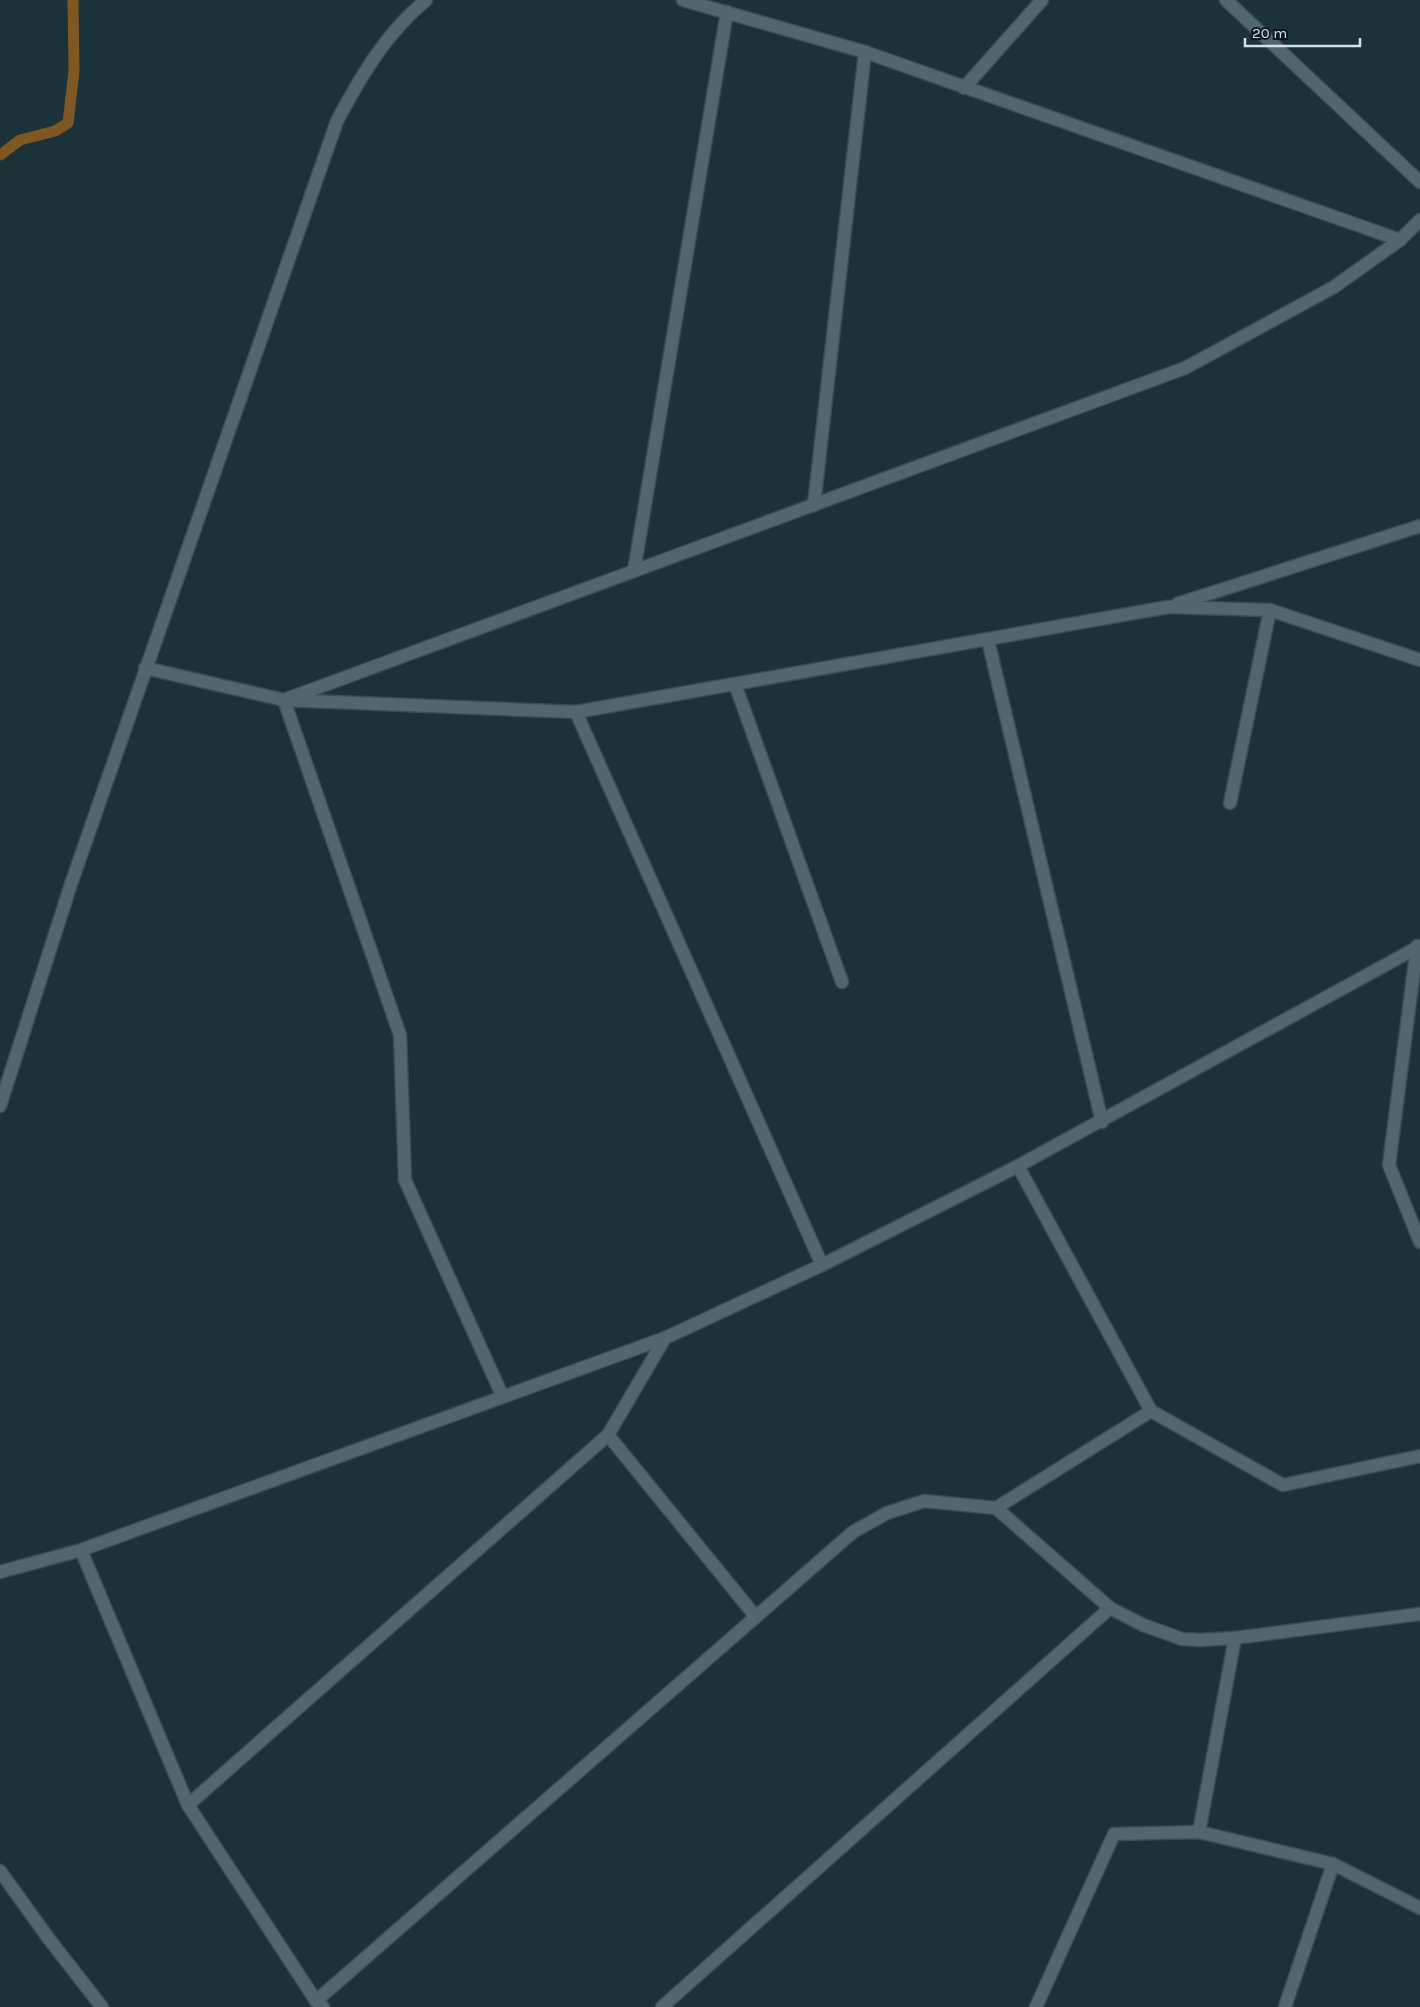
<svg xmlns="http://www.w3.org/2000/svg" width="1420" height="2007" font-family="Karla,sans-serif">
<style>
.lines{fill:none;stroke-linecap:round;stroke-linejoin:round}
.stream{stroke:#7f5722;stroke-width:11}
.minor-casing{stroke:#394e53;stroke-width:15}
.minor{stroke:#4f686f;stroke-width:12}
</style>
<rect width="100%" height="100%" fill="#1a3238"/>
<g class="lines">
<polyline class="stream" points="0,155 20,140 55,131 68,123 74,71 73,0"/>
<defs>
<g id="minor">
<polyline points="683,0 865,52 1400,240"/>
<polyline points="1226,0 1420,182"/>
<polyline points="964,88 1042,0"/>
<polyline points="814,505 865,52"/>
<polyline points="634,571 727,12"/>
<polyline points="1177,604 1420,526"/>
<polyline points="988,640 1102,1122"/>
<polyline points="145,668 284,700 576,712 1168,607 1270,610 1420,660"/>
<polyline points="735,684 842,982"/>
<polyline points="576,712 822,1265"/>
<polyline points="1230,803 1270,610"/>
<polyline points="1417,946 1389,1165 1420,1242"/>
<path d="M0,1106L71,884L337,121C361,76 386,33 426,0"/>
<polyline points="1018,1166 1151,1411 1283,1485 1420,1456"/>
<polyline points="502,1395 405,1180 400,1035 284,700 1185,368 1334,287 1400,240 1420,220"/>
<polyline points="608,1435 756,1617"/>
<polyline points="996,1508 1151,1411"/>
<polyline points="81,1550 188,1805 316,2001 323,2007"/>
<polyline points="0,1572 81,1550 665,1338 822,1265 1018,1166 1420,946"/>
<polyline points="188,1805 608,1435 665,1338"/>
<polyline points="1199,1832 1235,1638"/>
<polyline points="0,1871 49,1939 102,2007"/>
<polyline points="316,2001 853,1532 887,1513 924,1501 996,1508 1110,1608 1143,1625 1182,1639 1200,1640 1235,1638 1420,1614"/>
<polyline points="662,2007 1110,1608"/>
<polyline points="1036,2007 1114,1834 1199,1832 1333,1864 1420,1908"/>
<polyline points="1285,2007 1333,1864"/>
</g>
</defs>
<use href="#minor" class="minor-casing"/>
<use href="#minor" class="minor"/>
</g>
<path d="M1245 38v8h115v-8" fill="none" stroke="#d4e2e6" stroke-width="2.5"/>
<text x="1252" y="38" font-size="15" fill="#d4e2e6" stroke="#0e181b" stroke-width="4" paint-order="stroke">20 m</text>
</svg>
